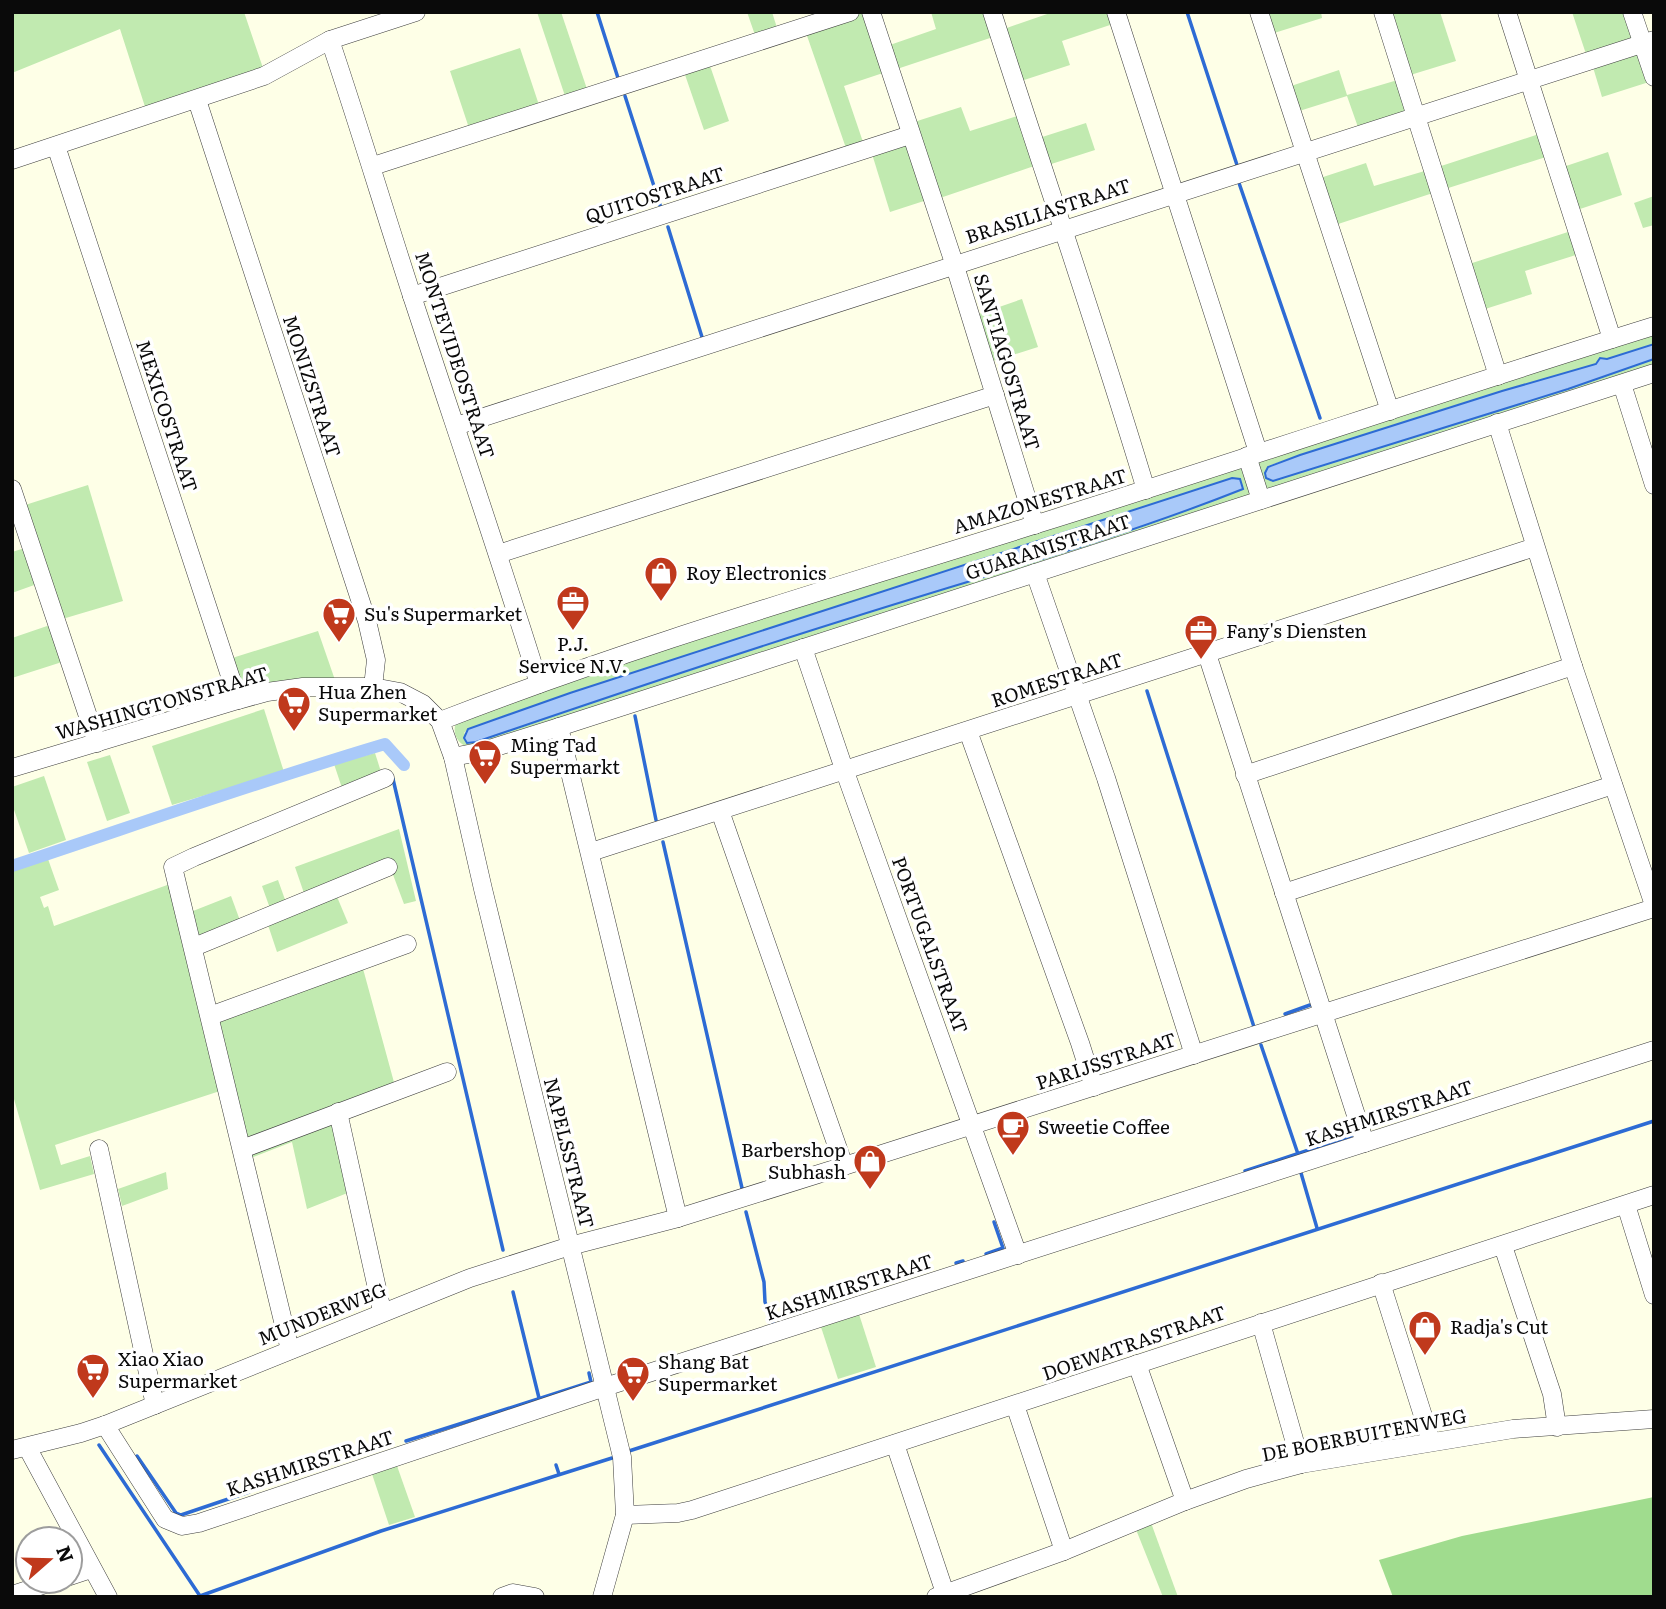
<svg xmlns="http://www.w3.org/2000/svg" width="1666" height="1609" font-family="Literata,serif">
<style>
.green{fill:#c1eab0;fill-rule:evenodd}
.forest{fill:#a0dc8e}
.water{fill:#a9c9f9;stroke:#2d6bd4;stroke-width:2}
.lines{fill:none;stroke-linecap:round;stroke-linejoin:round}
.stream{stroke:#2d6bd4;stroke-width:3.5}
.canal{stroke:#a9c9f9;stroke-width:12}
.minor-casing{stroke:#3d3d3d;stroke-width:19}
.minor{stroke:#fff;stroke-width:18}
.labels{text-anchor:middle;stroke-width:7;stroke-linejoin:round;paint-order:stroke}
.street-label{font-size:19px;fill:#0a0a0a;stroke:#fff}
.poi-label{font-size:19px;fill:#0a0a0a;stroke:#fff;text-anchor:start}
</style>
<rect width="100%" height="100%" fill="#feffe7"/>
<g class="green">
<polygon points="12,12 244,12 264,71 147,113 120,29 12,73"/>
<polygon points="537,12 561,12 588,92 566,99"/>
<polygon points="747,12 772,12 778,31 756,38"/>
<polygon points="931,12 989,12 996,36 894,70 887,46 936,29"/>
<polygon points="1053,12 1112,12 1116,23 1062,41 1070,65 1018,82 1001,30"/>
<polygon points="1264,12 1321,12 1322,18 1271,34"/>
<polygon points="1386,12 1440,12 1456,61 1407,76"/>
<polygon points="1572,12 1628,12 1633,39 1587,57"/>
<polygon points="859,13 863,14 886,72 844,86 864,145 847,151 805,30"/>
<polygon points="520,48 540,108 470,131 450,71"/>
<polygon points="1637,52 1649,82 1602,97 1592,64"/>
<polygon points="708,60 729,121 704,130 683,69"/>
<polygon points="1339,70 1347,95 1401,79 1412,114 1359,130 1347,96 1296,112 1288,87"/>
<polygon points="961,107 970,131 1020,115 1037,165 937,199 911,123"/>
<polygon points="1086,123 1095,150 1045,166 1036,139"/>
<polygon points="1539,134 1546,157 1442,190 1435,168"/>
<polygon points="909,143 927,200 890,212 872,154"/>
<polygon points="1608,152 1622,195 1577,210 1563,167"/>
<polygon points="1366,163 1374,186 1428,170 1436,192 1332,226 1317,179"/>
<polygon points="1654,196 1654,225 1643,228 1634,203"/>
<polygon points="1571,231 1579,254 1525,271 1532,294 1482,310 1466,265"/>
<polygon points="1022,299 1038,347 990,362 976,315"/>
<polygon points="1654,332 1654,344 1607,359 1601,358 1597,364 1502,391 1300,455 1268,466 1265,473 1266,478 1273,481 1568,389 1654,359 1654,368 1266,492 1257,470 1258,460"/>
<path d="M1239,465L1247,472L1250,496L470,748C457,744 451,733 457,720L483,708ZM1232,478L1240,479L1243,489C1116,539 984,576 854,617C727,656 602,699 476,742L464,733L468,729L570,693Z"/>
<polygon points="88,485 123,601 59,620 22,506"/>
<polygon points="25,548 37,584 12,593 12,552"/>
<polygon points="50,625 62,662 12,678 12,638"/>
<polygon points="318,631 335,680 247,692 241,689 229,659"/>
<polygon points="264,709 284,772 172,805 152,746"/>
<polygon points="375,753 382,775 343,791 334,764"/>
<polygon points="110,755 130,813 107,821 87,762"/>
<polygon points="44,776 66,840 29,853 12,804 12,787"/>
<polygon points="399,829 416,901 404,904 389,864 306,899 295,867"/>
<polygon points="48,859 59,890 40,897 44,908 48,906 54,926 170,884 223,1090 55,1145 61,1165 90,1156 94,1174 40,1190 12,1092 12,871"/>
<polygon points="278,880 288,908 272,914 262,886"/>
<polygon points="335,892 348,923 277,952 266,919"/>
<polygon points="231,896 242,926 197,945 188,913"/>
<polygon points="362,965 395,1086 331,1112 350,1192 307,1209 292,1142 248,1159 217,1019"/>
<polygon points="166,1172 168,1189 122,1206 118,1189"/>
<polygon points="858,1311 876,1367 838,1379 820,1324"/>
<polygon points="396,1463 415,1517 389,1525 371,1471"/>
<polygon points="1150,1520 1178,1597 1163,1597 1135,1527"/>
</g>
<polygon class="forest" points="1654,1497 1654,1597 1393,1597 1379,1560 1462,1536"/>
<g class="water">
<polygon points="1654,344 1654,359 1568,389 1273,481 1266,478 1265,473 1268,467 1300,455 1502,391 1596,364 1600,358 1607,359"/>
<path d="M1232,478L1240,479L1243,489C1117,539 984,576 854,617C728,656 602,699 476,742L467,743L464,738L468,729L570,693Z"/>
</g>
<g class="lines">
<g class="stream">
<polyline points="597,12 618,78"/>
<polyline points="1187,12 1237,165"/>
<polyline points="625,96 661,208"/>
<polyline points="1239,183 1320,418"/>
<polyline points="668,227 702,337"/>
<polyline points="1147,691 1254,1027"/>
<polyline points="635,716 656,820"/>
<polyline points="393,779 503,1250"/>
<polyline points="663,842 742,1188"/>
<polyline points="1285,1014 1310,1005"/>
<polyline points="1261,1045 1298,1154"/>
<polyline points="1245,1171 1351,1136"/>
<polyline points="1301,1173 1317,1228"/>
<polyline points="746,1212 764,1282 765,1302 773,1323"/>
<polyline points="986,1254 1003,1248 994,1222"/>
<polyline points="956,1263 963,1261"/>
<polyline points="513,1292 539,1398"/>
<polyline points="406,1441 591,1382 589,1373"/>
<polyline points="99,1445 200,1596 381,1531 612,1458"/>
<polyline points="629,1451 1654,1121"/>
<polyline points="137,1456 176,1513 181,1515 249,1492"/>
<polyline points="556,1465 559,1474"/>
</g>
<path class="canal" d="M12,866C136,825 260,781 385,744L404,765"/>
<defs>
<g id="minor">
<polyline points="871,12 954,263 1035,525"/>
<path d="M992,12C1043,171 1098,330 1146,490"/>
<polyline points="1116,12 1258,452"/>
<polyline points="1259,12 1390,411"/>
<polyline points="1383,12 1498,376"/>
<polyline points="1507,12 1612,339"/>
<polyline points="1632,12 1654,77"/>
<path d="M330,40C359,126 385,213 413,299C455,427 499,555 539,684"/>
<polyline points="197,100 367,621 376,660 373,687"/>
<polyline points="56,146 238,700"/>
<polyline points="12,160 264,76 330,40 416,12"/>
<polyline points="373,166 850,12"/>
<polyline points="412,296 910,135"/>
<polyline points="1622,384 1654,485"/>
<polyline points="1497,423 1573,666 1654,905"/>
<path d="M456,426C854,295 1254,168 1654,40"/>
<polyline points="1247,456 1261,500"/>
<polyline points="12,489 97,743"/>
<polyline points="498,554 995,395"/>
<polyline points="1035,573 1106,778 1194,1055"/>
<polyline points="803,648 844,769 1018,1255"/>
<polyline points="1207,654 1365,1143"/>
<path d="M440,721C635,645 837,587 1037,524C1243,460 1447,390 1654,326"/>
<polyline points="559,727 678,1218"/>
<polyline points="968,731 1080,1043 1094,1087"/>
<polyline points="453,757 483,751 559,727 1654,373"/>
<polyline points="12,768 238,700 267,692 303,687 373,687 400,692 423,704 440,721 453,757 483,889 622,1457 625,1515 602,1597"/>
<polyline points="1245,775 1573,666"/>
<polyline points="720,811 844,1166"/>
<polyline points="591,852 1535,547"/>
<polyline points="1284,893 1613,785"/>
<polyline points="194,947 388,867"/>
<polyline points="210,1016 407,944"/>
<polyline points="338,1112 382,1311"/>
<polyline points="99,1149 155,1405"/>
<polyline points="242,1149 447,1072"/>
<polyline points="1626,1205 1654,1295"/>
<polyline points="1503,1246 1552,1394 1557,1427"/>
<polyline points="1381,1283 1431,1441"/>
<polyline points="1261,1323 1301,1464"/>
<polyline points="290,1350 173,867 194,857 385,778"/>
<polyline points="1137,1364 1185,1501"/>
<polyline points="1015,1405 1064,1551"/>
<polyline points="105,1425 165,1519 182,1526 199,1523 605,1387 1654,1050"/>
<polyline points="895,1444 945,1593"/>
<polyline points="27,1447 108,1597"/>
<polyline points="12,1450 81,1433 105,1425 470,1278 570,1246 678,1218 844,1166 1654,908"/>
<polyline points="625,1515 678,1513 692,1510 1654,1195"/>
<polyline points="70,1576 91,1569"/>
<polyline points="12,1595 55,1581"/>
<polyline points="502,1597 513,1593 535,1597"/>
<polyline points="936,1597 1064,1551 1185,1501 1246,1479 1301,1464 1513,1429 1654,1419"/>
</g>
</defs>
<use href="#minor" class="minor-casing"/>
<use href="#minor" class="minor"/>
</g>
<defs>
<symbol id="shop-pin" viewBox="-11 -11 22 30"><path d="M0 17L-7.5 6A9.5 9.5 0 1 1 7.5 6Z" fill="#c0391c" stroke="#fff"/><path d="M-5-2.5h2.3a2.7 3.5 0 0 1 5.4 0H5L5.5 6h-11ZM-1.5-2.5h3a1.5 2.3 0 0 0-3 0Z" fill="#fff"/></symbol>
<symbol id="office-pin" viewBox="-11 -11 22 30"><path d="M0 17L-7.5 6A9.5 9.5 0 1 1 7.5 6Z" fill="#c0391c" stroke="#fff"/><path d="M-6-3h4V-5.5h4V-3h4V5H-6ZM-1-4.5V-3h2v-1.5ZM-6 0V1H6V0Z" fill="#fff"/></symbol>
<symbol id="supermarket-pin" viewBox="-11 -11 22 30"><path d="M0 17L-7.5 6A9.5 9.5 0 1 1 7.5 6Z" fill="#c0391c" stroke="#fff"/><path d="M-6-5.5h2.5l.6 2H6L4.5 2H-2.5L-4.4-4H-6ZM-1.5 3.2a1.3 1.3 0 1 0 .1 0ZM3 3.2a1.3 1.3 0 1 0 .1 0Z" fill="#fff"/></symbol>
<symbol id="cafe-pin" viewBox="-11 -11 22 30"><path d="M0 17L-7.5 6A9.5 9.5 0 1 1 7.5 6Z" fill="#c0391c" stroke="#fff"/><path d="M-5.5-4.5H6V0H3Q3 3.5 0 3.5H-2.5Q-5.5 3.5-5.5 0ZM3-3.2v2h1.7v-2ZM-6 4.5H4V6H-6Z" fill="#fff"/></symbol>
</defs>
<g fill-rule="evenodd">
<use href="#shop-pin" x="642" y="554" width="38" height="52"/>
<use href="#office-pin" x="554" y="583" width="38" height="52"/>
<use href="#supermarket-pin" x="320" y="595" width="38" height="52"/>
<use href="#office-pin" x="1182" y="612" width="38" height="52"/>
<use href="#supermarket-pin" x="275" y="684" width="38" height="52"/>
<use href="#supermarket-pin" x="466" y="737" width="38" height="52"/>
<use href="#cafe-pin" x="994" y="1108" width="38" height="52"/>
<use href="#shop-pin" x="851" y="1142" width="38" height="52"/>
<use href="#shop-pin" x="1406" y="1308" width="38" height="52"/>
<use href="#supermarket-pin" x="74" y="1351" width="38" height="52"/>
<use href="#supermarket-pin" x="614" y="1354" width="38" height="52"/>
</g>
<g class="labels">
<g class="street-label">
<text transform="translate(655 195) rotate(-18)" y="7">QUITOSTRAAT</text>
<text transform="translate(1048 211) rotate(-18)" y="7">BRASILIASTRAAT</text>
<text transform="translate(455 355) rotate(72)" y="7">MONTEVIDEOSTRAAT</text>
<text transform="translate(1007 362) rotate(73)" y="7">SANTIAGOSTRAAT</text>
<text transform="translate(312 386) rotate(72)" y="7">MONIZSTRAAT</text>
<text transform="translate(167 416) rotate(72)" y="7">MEXICOSTRAAT</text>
<text transform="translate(1040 501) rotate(-17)" y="7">AMAZONESTRAAT</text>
<text transform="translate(1048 547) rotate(-18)" y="7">GUARANISTRAAT</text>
<text transform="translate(1057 680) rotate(-18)" y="7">ROMESTRAAT</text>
<text transform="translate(162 703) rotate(-16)" y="7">WASHINGTONSTRAAT</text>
<text transform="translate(930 945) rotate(70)" y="7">PORTUGALSTRAAT</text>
<text transform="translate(1106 1061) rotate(-18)" y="7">PARIJSSTRAAT</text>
<text transform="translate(1389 1113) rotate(-18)" y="7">KASHMIRSTRAAT</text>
<text transform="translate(569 1153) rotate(76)" y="7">NAPELSSTRAAT</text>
<text transform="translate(849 1287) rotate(-18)" y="7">KASHMIRSTRAAT</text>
<text transform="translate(322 1314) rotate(-22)" y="7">MUNDERWEG</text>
<text transform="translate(1134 1343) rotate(-19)" y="7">DOEWATRASTRAAT</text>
<text transform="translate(1364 1435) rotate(-11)" y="7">DE BOERBUITENWEG</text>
<text transform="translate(310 1463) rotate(-18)" y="7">KASHMIRSTRAAT</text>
</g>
<g class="poi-label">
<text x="686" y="580">Roy Electronics</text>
<text x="364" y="621">Su's Supermarket</text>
<text x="1226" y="638">Fany's Diensten</text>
<text x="573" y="651" text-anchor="middle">P.J.<tspan x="573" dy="22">Service N.V.</tspan></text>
<text x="318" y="699">Hua Zhen<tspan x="318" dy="22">Supermarket</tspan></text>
<text x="510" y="752">Ming Tad<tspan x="510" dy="22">Supermarkt</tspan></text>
<text x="1038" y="1134">Sweetie Coffee</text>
<text x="846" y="1157" text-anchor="end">Barbershop<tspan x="846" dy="22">Subhash</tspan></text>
<text x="1450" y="1334">Radja's Cut</text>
<text x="118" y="1366">Xiao Xiao<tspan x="118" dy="22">Supermarket</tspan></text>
<text x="658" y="1369">Shang Bat<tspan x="658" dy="22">Supermarket</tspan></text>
</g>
</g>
<rect width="1666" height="1609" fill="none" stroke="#0a0a0a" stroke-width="28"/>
<g transform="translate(49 1560) rotate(70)"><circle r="33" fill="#ffffff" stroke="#9d9d9d" stroke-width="2"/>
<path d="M0-5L12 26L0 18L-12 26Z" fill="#c0391c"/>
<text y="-10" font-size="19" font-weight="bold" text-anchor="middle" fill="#0a0a0a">N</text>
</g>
</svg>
